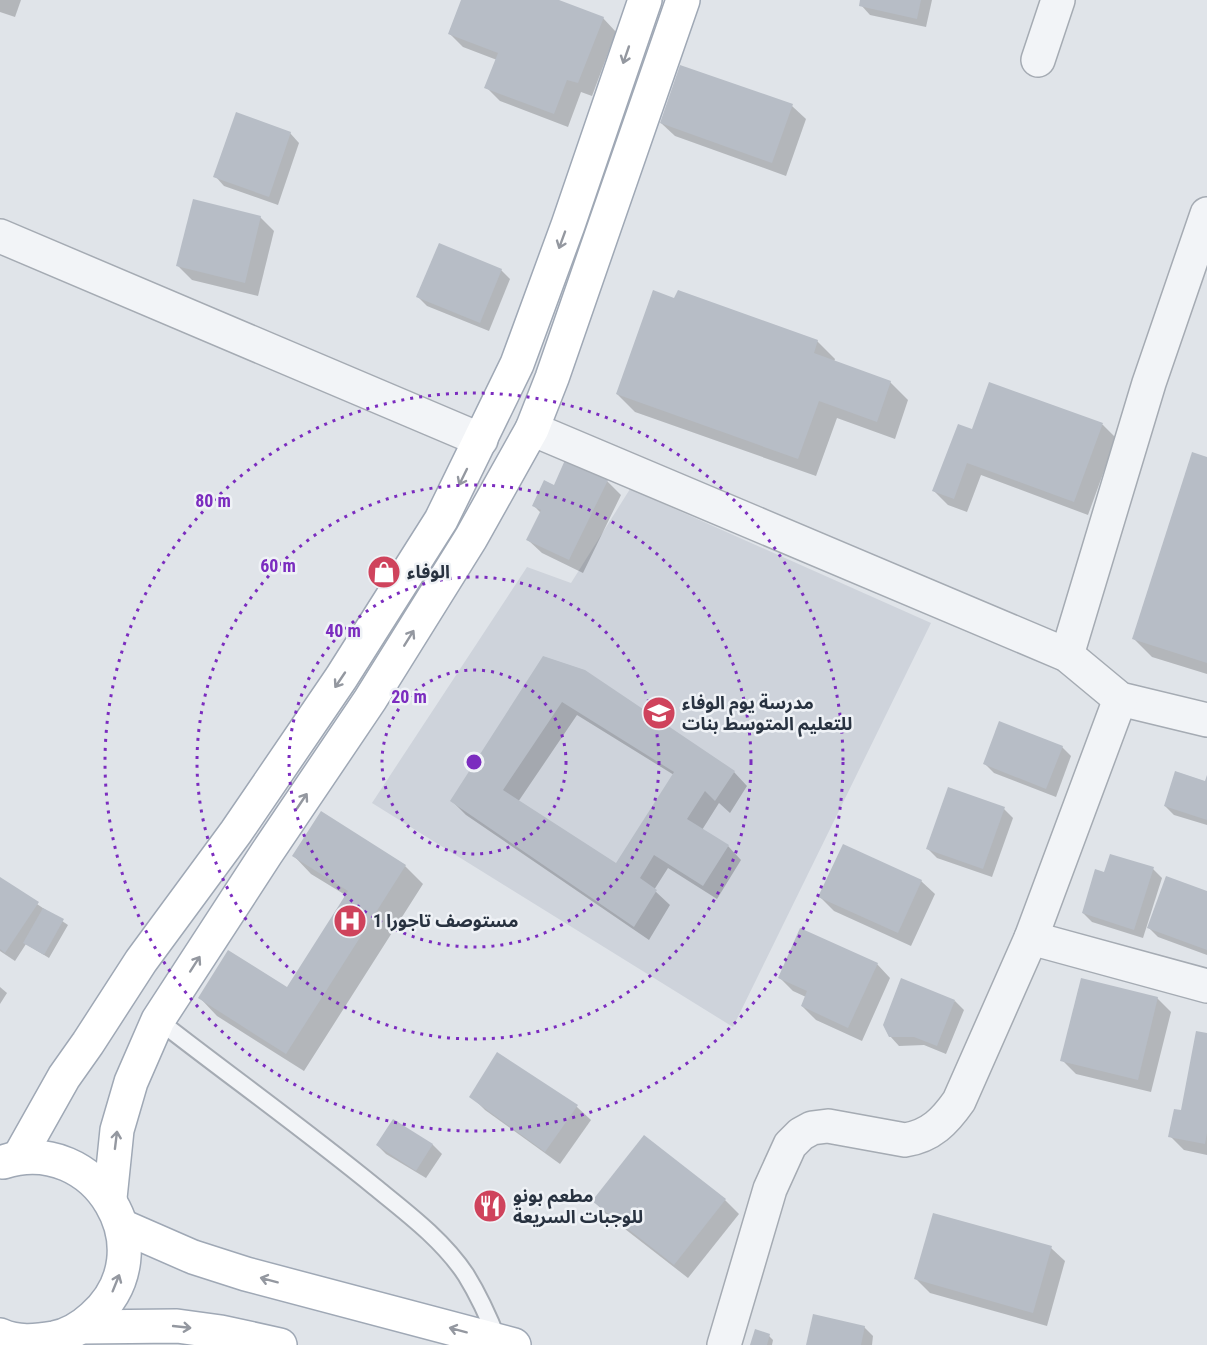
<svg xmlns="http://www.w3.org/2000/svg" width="1207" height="1345" font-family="'Roboto Condensed','Noto Sans Arabic',sans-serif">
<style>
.built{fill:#ced3db}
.shadow{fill:#0003;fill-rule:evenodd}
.building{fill:#b7bdc6;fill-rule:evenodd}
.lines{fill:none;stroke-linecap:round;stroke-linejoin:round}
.lane-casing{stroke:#a5abb3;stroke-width:20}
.street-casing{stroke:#a5abb3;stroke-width:36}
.primary-casing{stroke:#9fa8b5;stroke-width:36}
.lane{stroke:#f2f4f7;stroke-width:16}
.street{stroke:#f2f4f7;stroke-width:33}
.primary{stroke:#fff;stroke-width:33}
.oneway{stroke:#9498a0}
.ring{fill:none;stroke:#7b2cbf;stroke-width:3;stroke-dasharray:3 6}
.labels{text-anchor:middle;stroke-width:5;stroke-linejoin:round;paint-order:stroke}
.poi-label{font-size:18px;font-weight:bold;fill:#283240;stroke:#eff2f6;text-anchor:start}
.centre{fill:#7b2cbf;stroke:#eff2f6;stroke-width:3}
.ring-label{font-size:18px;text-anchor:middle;font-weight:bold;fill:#7b2cbf;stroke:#eff2f6;stroke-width:5;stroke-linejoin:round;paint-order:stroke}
</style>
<rect width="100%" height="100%" fill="#e0e4e9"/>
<polygon class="built" points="630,489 931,623 733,1027 372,803 527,567 571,583"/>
<g class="shadow">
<polygon points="0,0 21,0 15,17 0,12"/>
<polygon points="462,0 555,0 603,18 616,32 592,96 581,92 568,127 500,101 486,87 497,60 463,47 449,33"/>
<polygon points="862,0 932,0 926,27 870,15 861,5"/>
<polygon points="792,106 806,119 786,176 675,136 661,123"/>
<polygon points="290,133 299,143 278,205 224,186 215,176"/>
<polygon points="260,217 274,231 258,296 192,280 178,266"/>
<polygon points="501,270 510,279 489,331 427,306 418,297"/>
<polygon points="817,341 835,359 834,362 890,382 908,400 895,439 837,418 816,476 635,412 617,394"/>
<polygon points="990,384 1103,425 1116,438 1088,515 981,475 967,512 948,505 934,491 973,431"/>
<polygon points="1207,458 1207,674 1152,657 1134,639"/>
<polygon points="607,481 621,495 583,573 542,553 528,540 541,513 534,506 554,487"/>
<path d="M544,658L734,772L747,786L730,813L719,803L702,830L728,846L741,860L717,899L668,868L654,890L670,905L649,940L466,815L452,801ZM577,715L674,775L617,865L518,802Z"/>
<polygon points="1062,747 1071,756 1056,797 994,773 985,764"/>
<polygon points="1207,778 1207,825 1174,815 1165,806 1206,783"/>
<polygon points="1004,809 1013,818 992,877 937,858 928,849"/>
<polygon points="294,856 405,866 423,884 304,1071 217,1016 200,998 287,989 347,896 311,874"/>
<polygon points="1153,869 1162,878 1143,938 1092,922 1083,913 1105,874"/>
<polygon points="0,879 68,925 49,958 26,944 15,961 0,951"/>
<polygon points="921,881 935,894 911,946 834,911 820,897"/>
<polygon points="1207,893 1207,955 1158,937 1149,928"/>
<polygon points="877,964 890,978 862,1041 816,1020 802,1006 806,997 793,991 779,977"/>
<polygon points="0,987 7,993 0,1004"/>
<polygon points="1157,998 1171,1012 1151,1092 1076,1074 1062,1060"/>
<polygon points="955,1001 964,1010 946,1054 924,1045 899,1046 890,1036"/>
<polygon points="1207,1034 1207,1155 1184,1150 1170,1136 1182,1112"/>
<polygon points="497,1054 577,1107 591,1120 560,1164 485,1110 471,1096"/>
<polygon points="393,1121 433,1145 442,1154 426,1178 386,1154 377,1145"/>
<polygon points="725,1200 739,1214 688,1278 607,1215 594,1201"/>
<polygon points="1051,1248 1065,1261 1047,1326 930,1293 916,1279"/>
<polygon points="864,1327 873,1336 872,1345 807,1345"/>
<polygon points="769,1336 773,1340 772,1345 751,1345"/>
</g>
<g class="building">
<polygon points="461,0 559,0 604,17 578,83 567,80 554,114 484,88 498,53 448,34"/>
<polygon points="860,0 921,0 917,19 859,6"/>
<polygon points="680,65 793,104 772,163 660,123"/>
<polygon points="236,112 291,132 269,197 213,177"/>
<polygon points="193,199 261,216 245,283 176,266"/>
<polygon points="439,243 502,269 480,323 416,297"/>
<polygon points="653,290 674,298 678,290 818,340 814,353 891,381 877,422 819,401 798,459 616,394"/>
<polygon points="989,382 1103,423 1074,502 967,463 954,499 932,491 958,424 972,429"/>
<polygon points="1192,452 1207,457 1207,663 1132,639"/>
<polygon points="565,460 608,480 569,560 526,540 541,510 532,506 544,480 554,485"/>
<path d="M543,656L585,670L735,771L715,801L705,791L687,819L729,845L703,886L654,855L640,878L657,890L634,927L450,801ZM562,702L674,772L616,863L503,790Z"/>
<polygon points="999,721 1063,746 1046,789 983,764"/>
<polygon points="1175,771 1205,781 1207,775 1207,820 1164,806"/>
<polygon points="948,787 1005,807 983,869 926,849"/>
<polygon points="321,811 406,865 286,1054 198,998 228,950 287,987 348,891 292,856"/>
<polygon points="843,844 922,880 898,933 818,897"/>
<polygon points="1110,854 1154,867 1134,930 1082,913 1095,869 1104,872"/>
<polygon points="1166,876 1207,891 1207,950 1147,928"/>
<polygon points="0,877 39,902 5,953 0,949"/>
<polygon points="43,908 64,919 44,955 23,943"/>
<polygon points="800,928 878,963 848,1028 801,1006 807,991 778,978"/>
<polygon points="901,978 955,1000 937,1046 914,1037 889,1037 883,1025"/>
<polygon points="1081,978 1158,997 1138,1080 1060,1061"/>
<polygon points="1196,1031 1207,1033 1207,1133 1205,1144 1168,1137 1174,1109 1181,1110"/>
<polygon points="497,1052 578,1105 545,1152 469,1097"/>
<polygon points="393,1119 433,1144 416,1171 376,1145"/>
<polygon points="644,1135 726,1199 674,1265 592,1201"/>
<polygon points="933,1213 1052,1246 1033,1313 914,1279"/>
<polygon points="813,1314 865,1326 861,1345 806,1345"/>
<polygon points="755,1329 770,1334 767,1345 750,1345"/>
</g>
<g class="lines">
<defs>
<path id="lane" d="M158,1020C230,1076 304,1129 375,1187C407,1213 443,1240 466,1275C479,1296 489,1318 498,1341"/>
<g id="street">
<polyline points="1038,60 1058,0"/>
<polyline points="0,236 481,440"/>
<polyline points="532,429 1067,655 1120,699 1207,720"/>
<polyline points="1067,655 1149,383 1207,214"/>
<polyline points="1031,938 1207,986"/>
<path d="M724,1345L770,1189L790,1145L801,1134L812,1128L828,1126L905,1140C931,1136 945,1121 959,1101L1031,938L1120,699"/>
</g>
<g id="primary">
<polyline points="19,1157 64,1077 88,1043 141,961 236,832 341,678 441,520 517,364 568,225 645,0"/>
<polyline points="110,1198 117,1130 131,1082 158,1020 266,854 370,700 471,538 532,429 552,378 683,0"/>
<polyline points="122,1226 193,1257 246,1274 514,1345"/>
<polyline points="82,1327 177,1326 221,1332 280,1345"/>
<path d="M0,1335C17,1343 36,1341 54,1338C69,1335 82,1327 93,1317C168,1251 96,1132 3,1162"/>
</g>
</defs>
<use href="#lane" class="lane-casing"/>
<use href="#street" class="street-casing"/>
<use href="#primary" class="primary-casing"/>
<use href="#lane" class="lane"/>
<use href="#street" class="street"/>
<use href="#primary" class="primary"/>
</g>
<defs><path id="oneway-shaft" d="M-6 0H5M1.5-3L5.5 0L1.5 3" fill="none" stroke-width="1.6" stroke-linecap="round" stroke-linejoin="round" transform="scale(1.5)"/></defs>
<g class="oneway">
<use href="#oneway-shaft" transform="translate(626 55) rotate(109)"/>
<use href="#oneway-shaft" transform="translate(562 240) rotate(110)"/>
<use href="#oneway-shaft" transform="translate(463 477) rotate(116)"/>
<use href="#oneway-shaft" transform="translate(409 638) rotate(-58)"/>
<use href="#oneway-shaft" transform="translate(340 680) rotate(124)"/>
<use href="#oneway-shaft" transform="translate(302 801) rotate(-56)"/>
<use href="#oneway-shaft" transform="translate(195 964) rotate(-57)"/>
<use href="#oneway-shaft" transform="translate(116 1140) rotate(-83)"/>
<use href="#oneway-shaft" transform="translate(269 1280) rotate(-165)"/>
<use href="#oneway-shaft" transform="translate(116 1283) rotate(-68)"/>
<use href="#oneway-shaft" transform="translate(182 1327) rotate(6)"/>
<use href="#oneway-shaft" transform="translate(458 1330) rotate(-165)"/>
</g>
<g class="ring">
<circle cx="474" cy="762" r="92"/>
<circle cx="474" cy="762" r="185"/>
<circle cx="474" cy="762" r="277"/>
<circle cx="474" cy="762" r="369"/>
</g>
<defs>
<symbol id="shop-disc" viewBox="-11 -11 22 22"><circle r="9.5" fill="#cf435c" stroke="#eff2f6"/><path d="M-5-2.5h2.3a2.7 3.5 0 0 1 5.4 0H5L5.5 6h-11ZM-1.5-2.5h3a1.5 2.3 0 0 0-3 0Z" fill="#fff"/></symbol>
<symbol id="school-disc" viewBox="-11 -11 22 22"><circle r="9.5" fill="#cf435c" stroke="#eff2f6"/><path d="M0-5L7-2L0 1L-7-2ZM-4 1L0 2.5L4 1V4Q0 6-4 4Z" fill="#fff"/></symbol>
<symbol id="hospital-disc" viewBox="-11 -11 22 22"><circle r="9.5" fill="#cf435c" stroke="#eff2f6"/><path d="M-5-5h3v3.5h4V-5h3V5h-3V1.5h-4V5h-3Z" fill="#fff"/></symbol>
<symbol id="restaurant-disc" viewBox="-11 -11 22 22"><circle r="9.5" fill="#cf435c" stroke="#eff2f6"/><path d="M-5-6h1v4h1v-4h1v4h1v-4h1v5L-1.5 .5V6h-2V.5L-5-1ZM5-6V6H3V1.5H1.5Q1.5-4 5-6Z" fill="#fff"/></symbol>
</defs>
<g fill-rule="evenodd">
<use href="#shop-disc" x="365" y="553" width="38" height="38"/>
<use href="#school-disc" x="640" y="694" width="38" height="38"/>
<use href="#hospital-disc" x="331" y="902" width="38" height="38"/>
<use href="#restaurant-disc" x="471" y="1187" width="38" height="38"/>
</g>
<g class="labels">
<g class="poi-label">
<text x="407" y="578">الوفاء</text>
<text x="682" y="709">مدرسة يوم الوفاء<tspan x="682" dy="21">للتعليم المتوسط بنات</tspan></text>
<text x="373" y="927">مستوصف تاجورا 1</text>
<text x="513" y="1202">مطعم بونو<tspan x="513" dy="21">للوجبات السريعة</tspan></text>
</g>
</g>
<circle cx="474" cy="762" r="9" class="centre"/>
<g class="ring-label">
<text x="213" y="507">80 m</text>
<text x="278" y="572">60 m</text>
<text x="343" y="637">40 m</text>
<text x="409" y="703">20 m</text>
</g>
</svg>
